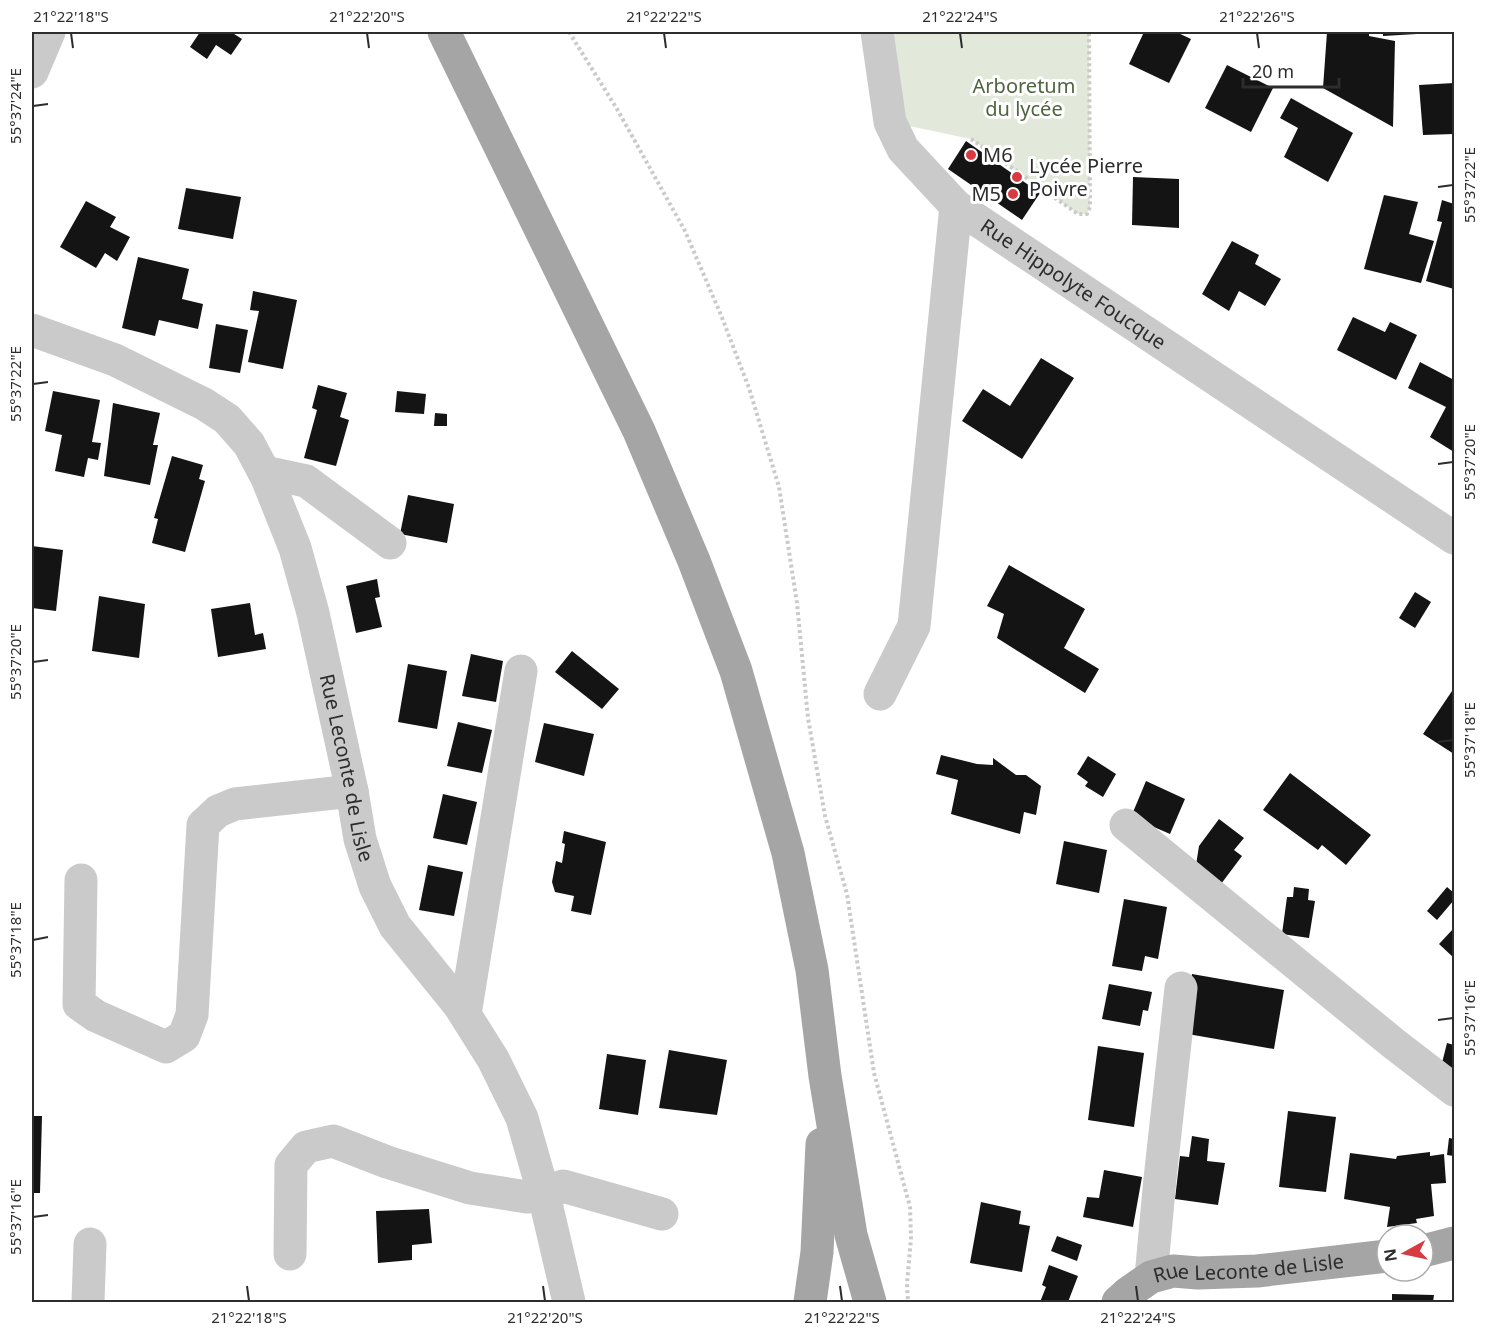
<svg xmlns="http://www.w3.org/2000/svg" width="1486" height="1334" font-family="'Noto Sans',sans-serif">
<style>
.green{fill:#e2e9db}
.building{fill:#141414}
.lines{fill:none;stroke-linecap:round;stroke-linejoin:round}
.path{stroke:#cacaca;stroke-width:4;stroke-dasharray:3 3;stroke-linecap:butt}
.minor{stroke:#cacaca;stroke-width:33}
.major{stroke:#a5a5a5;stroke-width:33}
.ticks{fill:none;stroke:#2d2d2d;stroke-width:2}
.poi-dot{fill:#d83a41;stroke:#fff;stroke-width:2}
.labels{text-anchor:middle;stroke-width:6;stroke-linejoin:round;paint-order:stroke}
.park-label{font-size:20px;fill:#4f653e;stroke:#fff}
.poi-label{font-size:20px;fill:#2d2d2d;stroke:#fff;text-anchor:start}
.street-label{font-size:20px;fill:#2d2d2d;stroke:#fff}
.neatline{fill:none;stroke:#2d2d2d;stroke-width:2}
.ticks-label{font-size:15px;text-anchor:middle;fill:#2d2d2d}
</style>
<rect width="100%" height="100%" fill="#fff"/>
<polygon class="green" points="877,32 1089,32 1090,207 1087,214 1078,214 971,139 890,122"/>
<g class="building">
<polygon points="200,32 231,32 242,39 231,55 216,45 207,59 190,47"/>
<polygon points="1144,32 1176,32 1191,39 1169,83 1129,64"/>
<polygon points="1327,32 1369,32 1369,36 1395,41 1393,127 1323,88"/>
<polygon points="1383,32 1434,32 1434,33 1383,36"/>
<polygon points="1227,65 1273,88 1251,132 1205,108"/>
<polygon points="1454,83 1454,134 1423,135 1419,85"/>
<polygon points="1291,98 1353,133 1328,182 1284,157 1298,128 1280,118"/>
<polygon points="966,141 1040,193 1022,220 948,169"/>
<polygon points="1133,177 1179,179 1179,228 1132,225"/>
<polygon points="186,188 241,197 233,239 178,229"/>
<polygon points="1384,195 1418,202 1409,234 1434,241 1421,283 1364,269"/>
<polygon points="1442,200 1454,204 1454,289 1426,281 1442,222 1437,221"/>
<polygon points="86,201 116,217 110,227 130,237 117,261 105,253 96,268 60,247"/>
<polygon points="1232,241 1259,255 1255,264 1281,279 1265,306 1239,291 1229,311 1202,294"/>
<polygon points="138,257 189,269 182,299 203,304 198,329 159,320 155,336 122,328"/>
<polygon points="253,291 297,300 283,369 248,362 259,311 250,310"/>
<polygon points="1353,317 1385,332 1390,322 1417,335 1396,380 1337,350"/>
<polygon points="216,324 248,330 240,373 209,368"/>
<polygon points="1041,358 1074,378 1022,459 962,421 983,389 1010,406"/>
<polygon points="1420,362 1454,380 1454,452 1430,437 1446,407 1408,388"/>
<polygon points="318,385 347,393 340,417 349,420 336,466 304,458 317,410 312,408"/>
<polygon points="53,391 100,400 92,442 101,443 98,460 88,458 84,477 55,471 62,435 45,431"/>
<polygon points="397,391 426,394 424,414 395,412"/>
<polygon points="113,403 160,413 153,445 158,445 150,485 104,476"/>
<polygon points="435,413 447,414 447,426 434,426"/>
<polygon points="172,456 203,465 199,479 205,481 185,552 152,543 158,519 154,518"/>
<polygon points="408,495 454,504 447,543 400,534"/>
<polygon points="32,546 63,550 56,611 32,608"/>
<polygon points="1009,565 1085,609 1064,648 1099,669 1085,693 997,638 1004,614 987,606"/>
<polygon points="377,579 380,597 375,598 382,627 356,633 346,586"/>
<polygon points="1415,592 1431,602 1415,628 1399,618"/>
<polygon points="99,596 145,604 139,658 92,651"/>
<polygon points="250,603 255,635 263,633 266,649 218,657 211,609"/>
<polygon points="572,651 619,689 602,709 555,672"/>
<polygon points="471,654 503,661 496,702 462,696"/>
<polygon points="408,664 447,671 437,729 398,722"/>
<polygon points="1452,691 1454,693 1454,754 1423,734"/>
<polygon points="458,722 492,730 482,773 447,766"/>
<polygon points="544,723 594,734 584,776 535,762"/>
<polygon points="941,755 977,764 993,765 993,758 1016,775 1026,775 1041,786 1036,815 1024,812 1020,834 951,814 958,780 936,774"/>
<polygon points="1088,756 1116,774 1103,797 1085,786 1088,782 1077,774"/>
<polygon points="1290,773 1371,835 1346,865 1322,845 1318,850 1263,810"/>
<polygon points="1146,781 1185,799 1170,834 1131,817"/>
<polygon points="443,794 477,802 467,845 433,838"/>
<polygon points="1219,819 1244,838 1234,850 1242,856 1221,884 1196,865 1199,846"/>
<polygon points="564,831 606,842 591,915 571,911 574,896 555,892 552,882 556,861 562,863 565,844 562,843"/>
<polygon points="1064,841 1107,850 1099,893 1056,884"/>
<polygon points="428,865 463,872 454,916 419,910"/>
<polygon points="1294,887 1309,889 1308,900 1315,901 1309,938 1282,934 1287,897 1293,897"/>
<polygon points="1447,887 1454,893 1454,900 1437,920 1427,911"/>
<polygon points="1124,899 1167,907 1158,959 1145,956 1142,971 1112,966"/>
<polygon points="1454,928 1454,958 1439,944"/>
<polygon points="1192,974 1284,990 1274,1049 1182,1033"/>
<polygon points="1109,984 1152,992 1148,1011 1143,1010 1140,1026 1102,1019"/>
<polygon points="1447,1043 1454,1045 1454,1071 1441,1067"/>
<polygon points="1098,1046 1144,1053 1134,1127 1088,1120"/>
<polygon points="669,1050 727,1060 717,1115 659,1108"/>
<polygon points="607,1054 646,1060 638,1115 599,1109"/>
<polygon points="1288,1111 1336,1117 1326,1192 1279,1187"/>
<polygon points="32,1116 42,1116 40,1193 32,1193"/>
<polygon points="1192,1136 1209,1139 1207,1161 1225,1163 1218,1205 1175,1199 1180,1156 1189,1157"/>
<polygon points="1449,1138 1454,1139 1454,1156 1447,1155"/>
<polygon points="1430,1152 1430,1156 1444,1154 1446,1183 1431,1184 1434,1216 1416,1219 1417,1223 1387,1227 1390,1207 1344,1199 1350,1153 1396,1159 1397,1156"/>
<polygon points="1104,1170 1142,1177 1133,1227 1083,1217 1087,1197 1099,1198"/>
<polygon points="981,1202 1021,1211 1019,1224 1030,1226 1022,1272 970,1263"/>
<polygon points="429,1209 432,1243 412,1245 412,1260 378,1263 376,1211"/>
<polygon points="1057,1236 1082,1245 1077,1261 1051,1251"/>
<polygon points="1049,1265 1078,1276 1068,1302 1040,1302 1046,1287 1042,1285"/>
<polygon points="1392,1294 1434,1295 1433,1302 1392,1302"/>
</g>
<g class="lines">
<g class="path">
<polyline points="569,32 617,109 685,231 721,315 749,388 779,487 797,603 808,718 825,816 847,894 874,1073 910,1207 911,1238 907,1284 908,1302"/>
<polyline points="971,139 1078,214 1087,214 1090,207 1089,32"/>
</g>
<g class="minor">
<polyline points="877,32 890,122 903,149 956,206"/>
<polyline points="32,72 49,32"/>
<path id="s1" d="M32,330L115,360L204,404L227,419L249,444L267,478L295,548L313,613L352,791L360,839L375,886L395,926L459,1005L493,1059L522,1118L544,1195L569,1302"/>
<polyline points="264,472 306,481 390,543"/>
<path id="s2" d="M880,694L914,626L956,206L1454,538"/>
<polyline points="1126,825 1393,1043 1454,1090"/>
<polyline points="81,880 79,1004 96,1016 166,1047 184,1036 192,1015 203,825 218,811 235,804 352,791"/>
<polyline points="465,1014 521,671"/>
<polyline points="290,1254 291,1165 306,1147 333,1141 387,1162 470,1188 527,1197 544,1195 563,1186 662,1214"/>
<polyline points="1151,1277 1160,1179 1181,988"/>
<polyline points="88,1302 90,1244"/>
</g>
<g class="major">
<polyline points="444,32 639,431 694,561 736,671 788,853 812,970 825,1076 851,1235 870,1302"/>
<polyline points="1423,1251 1454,1243"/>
<polyline points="810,1302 817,1252 822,1144"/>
<path id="s3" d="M1118,1302L1128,1293L1151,1277L1173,1271L1198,1273L1257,1271L1387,1256"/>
</g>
</g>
<path class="ticks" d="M71,33L73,48M367,33L369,48M664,33L666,48M960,33L962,48M1257,33L1259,48M33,106L48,104M1438,187L1453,185M33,384L48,382M1438,464L1453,462M33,662L48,660M1438,742L1453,740M33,940L48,937M1438,1020L1453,1018M33,1217L48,1215M247,1286L249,1301M543,1286L545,1301M840,1286L842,1301M1136,1286L1138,1301"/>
<g class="poi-dot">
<circle cx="971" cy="155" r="6"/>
<circle cx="1017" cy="177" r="6"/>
<circle cx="1013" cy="194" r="6"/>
</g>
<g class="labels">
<g class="park-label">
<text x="1024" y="93">Arboretum<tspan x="1024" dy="23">du lycée</tspan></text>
</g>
<g class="poi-label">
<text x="983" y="162">M6</text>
<text x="1029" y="173">Lycée Pierre<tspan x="1029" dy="23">Poivre</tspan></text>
<text x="1001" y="201" text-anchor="end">M5</text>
</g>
<g class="street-label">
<text dy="7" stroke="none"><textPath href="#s2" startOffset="639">Rue Hippolyte Foucque</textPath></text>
<text dy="7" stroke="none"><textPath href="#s1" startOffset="588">Rue Leconte de Lisle</textPath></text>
<text dy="7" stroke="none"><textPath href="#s3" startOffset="140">Rue Leconte de Lisle</textPath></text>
</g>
</g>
<rect width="1486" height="1334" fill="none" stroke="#ffffff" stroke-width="66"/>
<g transform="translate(1405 1253) rotate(262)"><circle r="28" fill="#ffffff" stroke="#ababab" stroke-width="1.5"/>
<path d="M0-4.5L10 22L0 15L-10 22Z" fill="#d83a41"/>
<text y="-9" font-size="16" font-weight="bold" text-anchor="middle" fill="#2d2d2d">N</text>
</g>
<path d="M1243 78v9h96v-9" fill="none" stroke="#2d2d2d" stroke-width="3"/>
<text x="1252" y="78" font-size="18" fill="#2d2d2d" stroke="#ffffff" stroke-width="4.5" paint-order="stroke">20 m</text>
<rect x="33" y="33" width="1420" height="1268" class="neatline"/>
<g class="ticks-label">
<text x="71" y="22">21°22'18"S</text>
<text x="367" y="22">21°22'20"S</text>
<text x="664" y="22">21°22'22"S</text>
<text x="960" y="22">21°22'24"S</text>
<text x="1257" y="22">21°22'26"S</text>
<text transform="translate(16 106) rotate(-90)" y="5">55°37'24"E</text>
<text transform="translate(1470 185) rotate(-90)" y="5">55°37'22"E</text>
<text transform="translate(16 384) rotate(-90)" y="5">55°37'22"E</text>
<text transform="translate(1470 462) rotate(-90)" y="5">55°37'20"E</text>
<text transform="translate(16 662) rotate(-90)" y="5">55°37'20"E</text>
<text transform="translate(1470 740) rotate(-90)" y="5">55°37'18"E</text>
<text transform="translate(16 940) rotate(-90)" y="5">55°37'18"E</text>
<text transform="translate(1470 1018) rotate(-90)" y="5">55°37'16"E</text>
<text transform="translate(16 1217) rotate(-90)" y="5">55°37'16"E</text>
<text x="249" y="1323">21°22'18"S</text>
<text x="545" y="1323">21°22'20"S</text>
<text x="842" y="1323">21°22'22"S</text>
<text x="1138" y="1323">21°22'24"S</text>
</g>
</svg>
